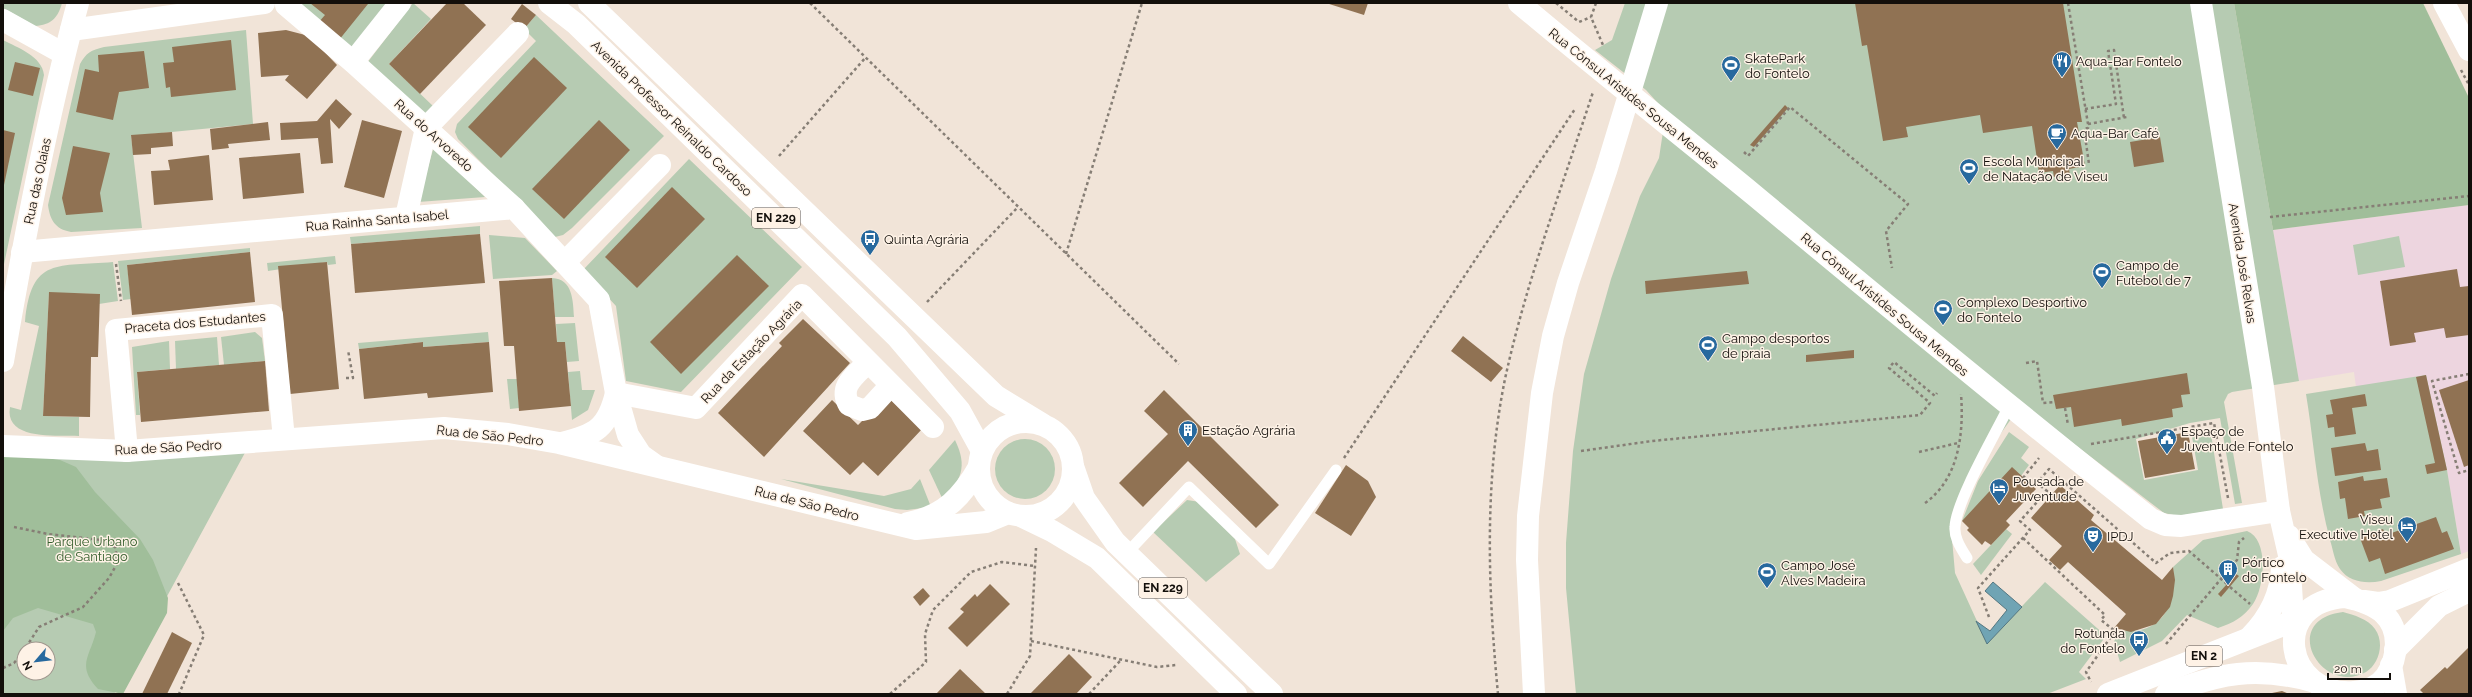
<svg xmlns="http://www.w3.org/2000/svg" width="2472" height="697" font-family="Raleway,sans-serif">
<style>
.education{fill:#edd5df}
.green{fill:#b6cbb2;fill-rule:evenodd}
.forest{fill:#a0be9a}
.water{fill:#70a4b4;stroke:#547781}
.building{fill:#907253}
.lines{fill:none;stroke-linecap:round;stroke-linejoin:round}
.path{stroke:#867e75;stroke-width:2.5;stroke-dasharray:3 3;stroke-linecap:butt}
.service{stroke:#fff;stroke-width:11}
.minor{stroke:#fff;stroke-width:22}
.secondary{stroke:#fff;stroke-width:22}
.primary{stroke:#fff;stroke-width:22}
.labels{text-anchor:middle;stroke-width:3;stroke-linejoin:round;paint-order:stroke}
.shield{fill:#fef2e6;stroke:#5a534d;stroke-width:1}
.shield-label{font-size:12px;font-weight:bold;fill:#130f0b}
.poi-label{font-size:13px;fill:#130f0b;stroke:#fef2e6;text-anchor:start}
.street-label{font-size:13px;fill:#130f0b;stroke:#fef2e6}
.park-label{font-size:13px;fill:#365f2e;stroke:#fef2e6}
</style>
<rect width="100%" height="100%" fill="#f1e4d8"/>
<polygon class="education" points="2469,205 2469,551 2461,554 2447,470 2426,376 2356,387 2354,372 2299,381 2273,230"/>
<g class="green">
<path d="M3,3H62C58,18 51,25 35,26L3,8Z"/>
<polygon points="296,3 388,3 349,53"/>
<polygon points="413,3 431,19 389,64 433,106 422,116 367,63"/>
<polygon points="1625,3 2234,3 2299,381 2232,392 2228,394 2224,402 2242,503 2235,504 2220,418 2190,423 2136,439 2144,480 2198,470 2192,437 2211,434 2223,509 2178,516 2164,513 2022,404 1988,451 1951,527 1955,573 1987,643 2045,582 2106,636 2079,672 2086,679 2047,694 1576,694 1566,588 1566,543 1573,451 1584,374 1611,279 1640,196 1659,158 1666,112 1646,90 1595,50 1612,40"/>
<polygon points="536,15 664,136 572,228 563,235 555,237 458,139 455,132 457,124 536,41 524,29"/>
<path d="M246,30L253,124L131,136L142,228L71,232C55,229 50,220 48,205L80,64C86,53 91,50 104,47Z"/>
<path d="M3,40C18,48 42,56 44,75L3,269Z"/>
<polygon points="434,146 485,197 418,202"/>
<polygon points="689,159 802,267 681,392 626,381 616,306 583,270"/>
<polygon points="480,226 480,234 351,244 350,237"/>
<polygon points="489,235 525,238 557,271 552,275 493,279"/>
<polygon points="2399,236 2405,267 2358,275 2353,245"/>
<polygon points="250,248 250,252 127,265 131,299 123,300 118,261"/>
<polygon points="335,256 336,264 328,265 327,262 268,271 267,263"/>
<path d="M113,262L118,301L99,304V294L49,293L43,416L79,417V436C58,435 4,441 10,407L21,410L39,326L25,322C31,256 58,267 113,262Z"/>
<path d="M552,278C573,279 573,301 574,317H555Z"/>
<polygon points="575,323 579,361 567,362 565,342 557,342 556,324"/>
<polygon points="255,332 262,338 265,361 224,365 221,337"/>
<polygon points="488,332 489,342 423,347 423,342 359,349 358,343"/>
<polygon points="217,337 219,365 176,369 175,341"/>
<polygon points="169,341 170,369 137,372 140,415 136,415 132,347"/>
<polygon points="580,371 582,390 595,390 588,410 572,420 568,372"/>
<path d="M2426,375L2447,470L2461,554L2381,581C2366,584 2349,582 2340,569C2334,560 2333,549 2330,540C2317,492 2314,443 2306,394Z"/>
<polygon points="507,379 517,379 519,408 510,409"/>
<polygon points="2009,432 2029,447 2021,458 2029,465 2021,476 1962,521 1978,481"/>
<circle cx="1025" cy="469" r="30"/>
<path d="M955,440C968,467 961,480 943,500L929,470Z"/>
<path d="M247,449L114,694H3V457ZM24,649H48V673H24Z"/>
<polygon points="781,479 884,496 911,489 920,479 931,507 907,510 895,509"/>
<polygon points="1187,500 1200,502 1235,539 1240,554 1206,582 1153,532"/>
<polygon points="2006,529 2012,534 1981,575 1973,564"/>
<path d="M2247,531C2269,539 2265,587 2253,604C2244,617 2233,623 2218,628L2187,615L2162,641L2120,662L2114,642L2118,630C2162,637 2177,605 2173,567L2203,540Z"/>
<path d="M2343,612C2354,615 2368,619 2375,629C2385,643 2379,664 2366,672C2321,697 2278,620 2343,612Z"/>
</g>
<g class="forest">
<polygon points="2234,3 2423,3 2469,98 2469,205 2273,230"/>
<path d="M3,451L60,460L76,467L95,492L140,539L153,560L168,598L167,613L123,694L98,689C76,665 90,657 96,632L93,624L38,608L13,618L3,631Z"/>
</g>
<polygon class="water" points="1993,582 2022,607 1987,644 1976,621 1990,631 2007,610 1985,591"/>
<g class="building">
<polygon points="310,3 367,3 368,4 339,40 318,23 325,15"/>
<polygon points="447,3 463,3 486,25 420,94 389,64"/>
<polygon points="1326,3 1368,3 1364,15"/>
<polygon points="1855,3 2063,3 2082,122 2077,122 2085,166 2069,169 2070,175 2054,177 2053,171 2039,173 2032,126 1983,133 1980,115 1906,127 1908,137 1883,141 1867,45 1862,46"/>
<polygon points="522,4 536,15 524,29 511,19"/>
<polygon points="286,30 309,36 337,65 307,99 285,80 289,75 261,77 258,33"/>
<polygon points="231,40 236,90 171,97 170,87 166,88 163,63 174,62 172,47"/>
<polygon points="144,51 149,88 119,92 113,120 76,112 85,69 99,72 98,55"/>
<polygon points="534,57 567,88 501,158 468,127"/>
<polygon points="15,62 40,68 33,96 8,90"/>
<polygon points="336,99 352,114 339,129 330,119 333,163 321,164 318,138 281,140 280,123 317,121"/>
<polygon points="1785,105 1788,108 1754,147 1750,145"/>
<polygon points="362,120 402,131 384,198 344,187"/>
<polygon points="599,120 630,150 564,219 532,189"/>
<polygon points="268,122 270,140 228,144 229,148 212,150 210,129"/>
<polygon points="3,130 15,133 4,185 3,185"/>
<polygon points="172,132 173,146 151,148 151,154 133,155 131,135"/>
<polygon points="2160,137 2164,162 2134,167 2130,142"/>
<polygon points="73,146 110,153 100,193 103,212 66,215 62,198"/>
<polygon points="300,153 304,193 243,199 239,158"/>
<polygon points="209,155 213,200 154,205 151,171 170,170 168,160"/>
<polygon points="672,187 705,219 637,288 605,257"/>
<polygon points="480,234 485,283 355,293 351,244"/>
<polygon points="250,252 255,302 132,315 127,265"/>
<polygon points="737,255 769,286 681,374 650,342"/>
<polygon points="327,262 339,389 290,394 278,266"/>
<polygon points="2457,269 2460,287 2469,286 2469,335 2446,338 2444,328 2414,333 2416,342 2390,346 2380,281"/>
<polygon points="1747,271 1749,284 1646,294 1645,281"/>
<polygon points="552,278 557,342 565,342 571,406 519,411 514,346 504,346 499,281"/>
<polygon points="49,292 100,294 98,357 91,357 90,417 43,416"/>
<polygon points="803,319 850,363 764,457 718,413 782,346 779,343"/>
<polygon points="1463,336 1503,368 1491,382 1451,351"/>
<polygon points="423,342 423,347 489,342 493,392 428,398 427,393 364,399 359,349"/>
<polygon points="1854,350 1854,358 1806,362 1806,355"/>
<polygon points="265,361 269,411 141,422 137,372"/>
<polygon points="2187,373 2190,394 2181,395 2183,407 2172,409 2173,417 2122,426 2121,419 2074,427 2071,407 2056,409 2053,395"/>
<polygon points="2426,375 2447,470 2427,474 2425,465 2435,463 2416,377"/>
<polygon points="2469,380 2469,465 2464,467 2439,390"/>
<polygon points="1164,390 1279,505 1256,528 1188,461 1143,507 1119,483 1168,434 1144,411"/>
<polygon points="2365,394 2367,406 2352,408 2356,434 2335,437 2334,427 2328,428 2326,415 2333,414 2330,400"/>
<polygon points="832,400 858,425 870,413 891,400 922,429 878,476 863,462 850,475 803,431"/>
<polygon points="2188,432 2195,469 2145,478 2138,441"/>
<polygon points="2365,443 2367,451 2378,449 2381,470 2335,476 2331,448"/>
<polygon points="1346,465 1368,481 1376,497 1351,536 1315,513"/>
<polygon points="2012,467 2036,489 2006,521 2010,525 1991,545 1985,541 1982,545 1967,530 1969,528 1962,521"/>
<polygon points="2363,476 2364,481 2387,478 2390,497 2380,499 2382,508 2364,511 2365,516 2348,519 2345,498 2340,499 2338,482"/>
<polygon points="2060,485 2094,515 2091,520 2162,580 2173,567 2175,580 2173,596 2170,607 2156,624 2131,632 2114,628 2126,614 2068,562 2060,570 2049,560 2062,546 2031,518"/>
<polygon points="2436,517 2442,533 2447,531 2454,549 2385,574 2380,558 2369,562 2360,538 2383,529 2386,535"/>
<polygon points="2236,574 2239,576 2221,597 2218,594"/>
<polygon points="990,584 1010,604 967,647 948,628 964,612 960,609 975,594 977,597"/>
<polygon points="923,588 930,596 920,606 913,597"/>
<polygon points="172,632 192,643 167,694 142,694"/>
<polygon points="2469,647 2469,694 2424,694 2420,690 2445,667 2447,669"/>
<polygon points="1069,654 1092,677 1076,694 1030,694"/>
<polygon points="960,669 986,694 936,694"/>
<polygon points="2282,691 2289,694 2272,694 2272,693"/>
</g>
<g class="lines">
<g class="path">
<polyline points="810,3 1179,364"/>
<polyline points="1556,3 1579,22 1591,17"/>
<polyline points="1596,3 1591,17 1603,45"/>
<polyline points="2068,3 2088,124 2088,128 2084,129 2089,164"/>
<polyline points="2461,70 2469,85"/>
<polyline points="2085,109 2116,104 2108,51 2114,50 2124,118"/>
<polyline points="2088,124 2127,117"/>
<polyline points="1744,152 1748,156 1790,107 1908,204 1886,231 1892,268"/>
<polyline points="779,156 866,57"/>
<polyline points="2270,217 2469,196"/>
<polyline points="1066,254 1142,3"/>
<polyline points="116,264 121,301"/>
<polyline points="927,302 1018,207"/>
<polyline points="2026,363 2037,361 2043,403 2055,402"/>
<polyline points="2469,374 2432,381 2459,473 2469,470"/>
<polyline points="346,378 353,378 348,350"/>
<polyline points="2065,408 2068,425"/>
<polyline points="2091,444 2214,423 2228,498"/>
<polyline points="1581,451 1652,441 1920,415 1930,403 1889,368 1894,362 1935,396 1937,393"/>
<polyline points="1919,452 1958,443"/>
<polyline points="1344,458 1575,109"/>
<polyline points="2023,478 2039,458"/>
<path d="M1925,503C1959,479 1964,433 1961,394"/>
<polyline points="14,527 48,534 101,540 115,547 118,562 109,578 83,607 39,627 25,649"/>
<polyline points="2023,538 2105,615 2101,620 2115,631 2086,672 2091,682"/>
<polyline points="178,583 204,635 179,694"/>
<polyline points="2230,587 2250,604"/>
<polyline points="1989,617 1978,588 2030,530 2020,521 2047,491 2037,483 2049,469 2156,563 2170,553 2189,551 2227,584"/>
<polyline points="1031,641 1157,667 1176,665"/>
<polyline points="2166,644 2237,560 2239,542 2244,538"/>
<polyline points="3,668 14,663 24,651"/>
<polyline points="890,694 926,662 925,634 933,610 971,572 1002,562 1035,566"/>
<polyline points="1007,694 1030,656 1036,548"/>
<polyline points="1089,694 1121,660"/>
<path d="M1498,694C1488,590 1484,482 1505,379C1526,282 1562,187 1593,92"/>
</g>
<g class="service">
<polyline points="1127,553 1189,487 1269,564 1336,470"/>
<path d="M1967,558C1961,548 1954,538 1955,527C1956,501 1996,433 2009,406"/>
</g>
<g class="minor">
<path d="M1519,3C1596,68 1676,131 1754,195C1885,304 2017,413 2151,519L2165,525L2181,526L2279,511"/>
<polyline points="2201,3 2263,387 2279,511 2289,555 2294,634"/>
<polyline points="2444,3 2469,50"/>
<polyline points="286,5 353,62 514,208"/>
<polyline points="3,20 64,54"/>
<polyline points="71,30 264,3"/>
<polyline points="353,62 400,3"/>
<polyline points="406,217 426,128 518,33"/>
<polyline points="22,252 514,208 599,300 616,393 628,435 641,455 655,465"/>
<polyline points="565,262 660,165"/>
<path d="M3,361C24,241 46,121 78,3"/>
<path d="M868,362C856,375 838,386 849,405L862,410L870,408L891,385"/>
<polyline points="616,393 696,408 802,295 933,427"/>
<path d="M562,443C595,435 608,428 616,393"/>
<polyline points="3,446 127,451 444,428 508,434 559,443 916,529 986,522 1008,513"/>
<polyline points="127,451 116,330 272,315 284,439"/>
<path d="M908,523C944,516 962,497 979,467"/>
<polyline points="2289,536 2304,560 2355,599"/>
<path d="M2250,637C2269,618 2281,594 2282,567"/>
<polyline points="1534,694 1527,560 1528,516 1542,393 1553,336 1568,283 1606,171 1657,3"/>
</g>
<polyline class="secondary" points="2391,665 2396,694"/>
<g class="primary">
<polyline points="549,3 576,24 897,337 960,411 982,451"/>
<polyline points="589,3 996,396 1042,424"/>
<circle cx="1026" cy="469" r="47"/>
<polyline points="1074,469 1084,498 1115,542 1272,694"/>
<polyline points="1023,517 1052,531 1097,558 1236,694"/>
<path d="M2345,597C2359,600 2374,604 2384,614C2401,630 2398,658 2386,676C2379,686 2366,691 2354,692C2284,697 2268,602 2345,597Z"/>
<polyline points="2364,601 2378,603 2390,601 2469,569"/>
<polyline points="2395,650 2439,606 2469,591"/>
<polyline points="2108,694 2301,618"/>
<path d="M2166,694C2219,673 2256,666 2312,681"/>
</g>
</g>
<defs>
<symbol id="restaurant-pin" viewBox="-11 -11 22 30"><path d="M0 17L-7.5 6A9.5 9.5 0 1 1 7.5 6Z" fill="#27699e" stroke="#fef2e6"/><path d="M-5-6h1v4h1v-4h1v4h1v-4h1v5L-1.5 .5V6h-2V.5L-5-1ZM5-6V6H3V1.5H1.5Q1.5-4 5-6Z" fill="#fff"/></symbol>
<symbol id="stadium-pin" viewBox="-11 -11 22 30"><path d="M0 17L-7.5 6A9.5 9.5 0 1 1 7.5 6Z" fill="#27699e" stroke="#fef2e6"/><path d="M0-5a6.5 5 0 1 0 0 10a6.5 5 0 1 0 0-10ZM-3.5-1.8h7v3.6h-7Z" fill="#fff"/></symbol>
<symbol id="cafe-pin" viewBox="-11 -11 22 30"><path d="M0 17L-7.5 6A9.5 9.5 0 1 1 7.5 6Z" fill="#27699e" stroke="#fef2e6"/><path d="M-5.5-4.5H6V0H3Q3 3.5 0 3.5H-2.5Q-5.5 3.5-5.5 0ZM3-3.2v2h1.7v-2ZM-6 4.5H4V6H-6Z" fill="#fff"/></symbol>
<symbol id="bus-pin" viewBox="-11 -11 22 30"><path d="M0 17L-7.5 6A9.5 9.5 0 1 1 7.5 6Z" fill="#27699e" stroke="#fef2e6"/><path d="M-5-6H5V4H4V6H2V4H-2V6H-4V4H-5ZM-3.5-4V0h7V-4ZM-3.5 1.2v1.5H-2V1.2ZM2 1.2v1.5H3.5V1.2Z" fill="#fff"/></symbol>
<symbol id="building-pin" viewBox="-11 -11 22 30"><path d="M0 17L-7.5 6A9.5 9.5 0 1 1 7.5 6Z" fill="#27699e" stroke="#fef2e6"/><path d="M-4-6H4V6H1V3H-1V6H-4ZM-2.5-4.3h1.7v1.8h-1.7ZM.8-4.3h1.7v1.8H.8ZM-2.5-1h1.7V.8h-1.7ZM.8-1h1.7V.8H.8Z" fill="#fff"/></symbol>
<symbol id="civic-pin" viewBox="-11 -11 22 30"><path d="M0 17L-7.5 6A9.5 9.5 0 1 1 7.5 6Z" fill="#27699e" stroke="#fef2e6"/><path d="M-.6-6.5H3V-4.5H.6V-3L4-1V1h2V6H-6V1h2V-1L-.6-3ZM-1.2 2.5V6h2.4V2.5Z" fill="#fff"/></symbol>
<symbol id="hotel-pin" viewBox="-11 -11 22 30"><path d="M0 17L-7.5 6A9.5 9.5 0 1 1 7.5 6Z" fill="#27699e" stroke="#fef2e6"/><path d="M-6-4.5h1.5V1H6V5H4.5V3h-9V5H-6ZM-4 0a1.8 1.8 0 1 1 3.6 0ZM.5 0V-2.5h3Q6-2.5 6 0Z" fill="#fff"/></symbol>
<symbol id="theatre-pin" viewBox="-11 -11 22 30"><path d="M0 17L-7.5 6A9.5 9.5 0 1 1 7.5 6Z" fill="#27699e" stroke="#fef2e6"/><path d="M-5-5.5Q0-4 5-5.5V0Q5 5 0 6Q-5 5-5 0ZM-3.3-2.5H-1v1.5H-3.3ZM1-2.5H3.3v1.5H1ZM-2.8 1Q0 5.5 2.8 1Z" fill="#fff"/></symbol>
</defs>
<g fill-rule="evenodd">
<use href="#restaurant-pin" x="2051" y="50" width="22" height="30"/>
<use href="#stadium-pin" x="1720" y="54" width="22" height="30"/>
<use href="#cafe-pin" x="2046" y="122" width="22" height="30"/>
<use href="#stadium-pin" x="1958" y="157" width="22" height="30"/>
<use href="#bus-pin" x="859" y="228" width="22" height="30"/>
<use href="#stadium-pin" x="2091" y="261" width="22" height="30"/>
<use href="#stadium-pin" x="1932" y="298" width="22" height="30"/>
<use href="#stadium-pin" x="1697" y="334" width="22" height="30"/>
<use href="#building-pin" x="1177" y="419" width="22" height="30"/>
<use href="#civic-pin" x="2156" y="427" width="22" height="30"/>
<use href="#hotel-pin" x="1988" y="477" width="22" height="30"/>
<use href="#hotel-pin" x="2396" y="515" width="22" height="30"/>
<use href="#theatre-pin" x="2082" y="525" width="22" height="30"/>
<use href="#building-pin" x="2217" y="558" width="22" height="30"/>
<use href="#stadium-pin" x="1756" y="561" width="22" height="30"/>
<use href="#bus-pin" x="2128" y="629" width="22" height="30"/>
</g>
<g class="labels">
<g class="shield">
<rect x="752" y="208" width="48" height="20" rx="3"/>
<rect x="1139" y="578" width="48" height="20" rx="3"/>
<rect x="2186" y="646" width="36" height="20" rx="3"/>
</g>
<g class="shield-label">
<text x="776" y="222">EN 229</text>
<text x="1163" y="592">EN 229</text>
<text x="2204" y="660">EN 2</text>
</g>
<g class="poi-label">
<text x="1745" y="63">SkatePark<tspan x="1745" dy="15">do Fontelo</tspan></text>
<text x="2076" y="66">Aqua-Bar Fontelo</text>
<text x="2071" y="138">Aqua-Bar Café</text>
<text x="1983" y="166">Escola Municipal<tspan x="1983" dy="15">de Natação de Viseu</tspan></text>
<text x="884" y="244">Quinta Agrária</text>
<text x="2116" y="270">Campo de<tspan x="2116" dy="15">Futebol de 7</tspan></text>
<text x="1957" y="307">Complexo Desportivo<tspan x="1957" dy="15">do Fontelo</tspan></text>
<text x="1722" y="343">Campo desportos<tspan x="1722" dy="15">de praia</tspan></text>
<text x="1202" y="435">Estação Agrária</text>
<text x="2181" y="436">Espaço de<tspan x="2181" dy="15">Juventude Fontelo</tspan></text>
<text x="2013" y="486">Pousada de<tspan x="2013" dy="15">Juventude</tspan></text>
<text x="2393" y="524" text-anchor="end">Viseu<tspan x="2393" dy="15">Executive Hotel</tspan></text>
<text x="2107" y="541">IPDJ</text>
<text x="2242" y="567">Pórtico<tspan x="2242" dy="15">do Fontelo</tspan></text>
<text x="1781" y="570">Campo José<tspan x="1781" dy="15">Alves Madeira</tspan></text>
<text x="2125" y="638" text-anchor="end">Rotunda<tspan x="2125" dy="15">do Fontelo</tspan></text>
</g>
<g class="street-label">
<text transform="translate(1634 98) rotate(39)" y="5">Rua Cônsul Aristides Sousa Mendes</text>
<text transform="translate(672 118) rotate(44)" y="5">Avenida Professor Reinaldo Cardoso</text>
<text transform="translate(434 135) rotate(42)" y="5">Rua do Arvoredo</text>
<text transform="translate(37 181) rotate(-78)" y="5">Rua das Olaias</text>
<text transform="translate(377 220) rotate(-5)" y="5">Rua Rainha Santa Isabel</text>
<text transform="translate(2243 263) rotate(81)" y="5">Avenida José Relvas</text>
<text transform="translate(1885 304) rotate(40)" y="5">Rua Cônsul Aristides Sousa Mendes</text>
<text transform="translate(195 322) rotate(-5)" y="5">Praceta dos Estudantes</text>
<text transform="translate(751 351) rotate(-46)" y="5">Rua da Estação Agrária</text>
<text transform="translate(490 435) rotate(6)" y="5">Rua de São Pedro</text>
<text transform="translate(168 447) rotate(-3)" y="5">Rua de São Pedro</text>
<text transform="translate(807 503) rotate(14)" y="5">Rua de São Pedro</text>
</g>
<g class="park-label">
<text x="92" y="546">Parque Urbano<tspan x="92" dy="15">de Santiago</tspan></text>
</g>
</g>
<rect width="2472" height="697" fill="none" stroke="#130f0b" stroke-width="8"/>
<g transform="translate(36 661) rotate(242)"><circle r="19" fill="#fef2e6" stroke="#a0978e"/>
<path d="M0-3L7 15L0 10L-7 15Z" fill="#27699e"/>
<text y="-6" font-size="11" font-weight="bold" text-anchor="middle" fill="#130f0b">N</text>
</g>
<path d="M2328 673v6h62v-6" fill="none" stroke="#130f0b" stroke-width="2"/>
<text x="2334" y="673" font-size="12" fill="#130f0b" stroke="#fef2e6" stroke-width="3" paint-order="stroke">20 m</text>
</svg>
